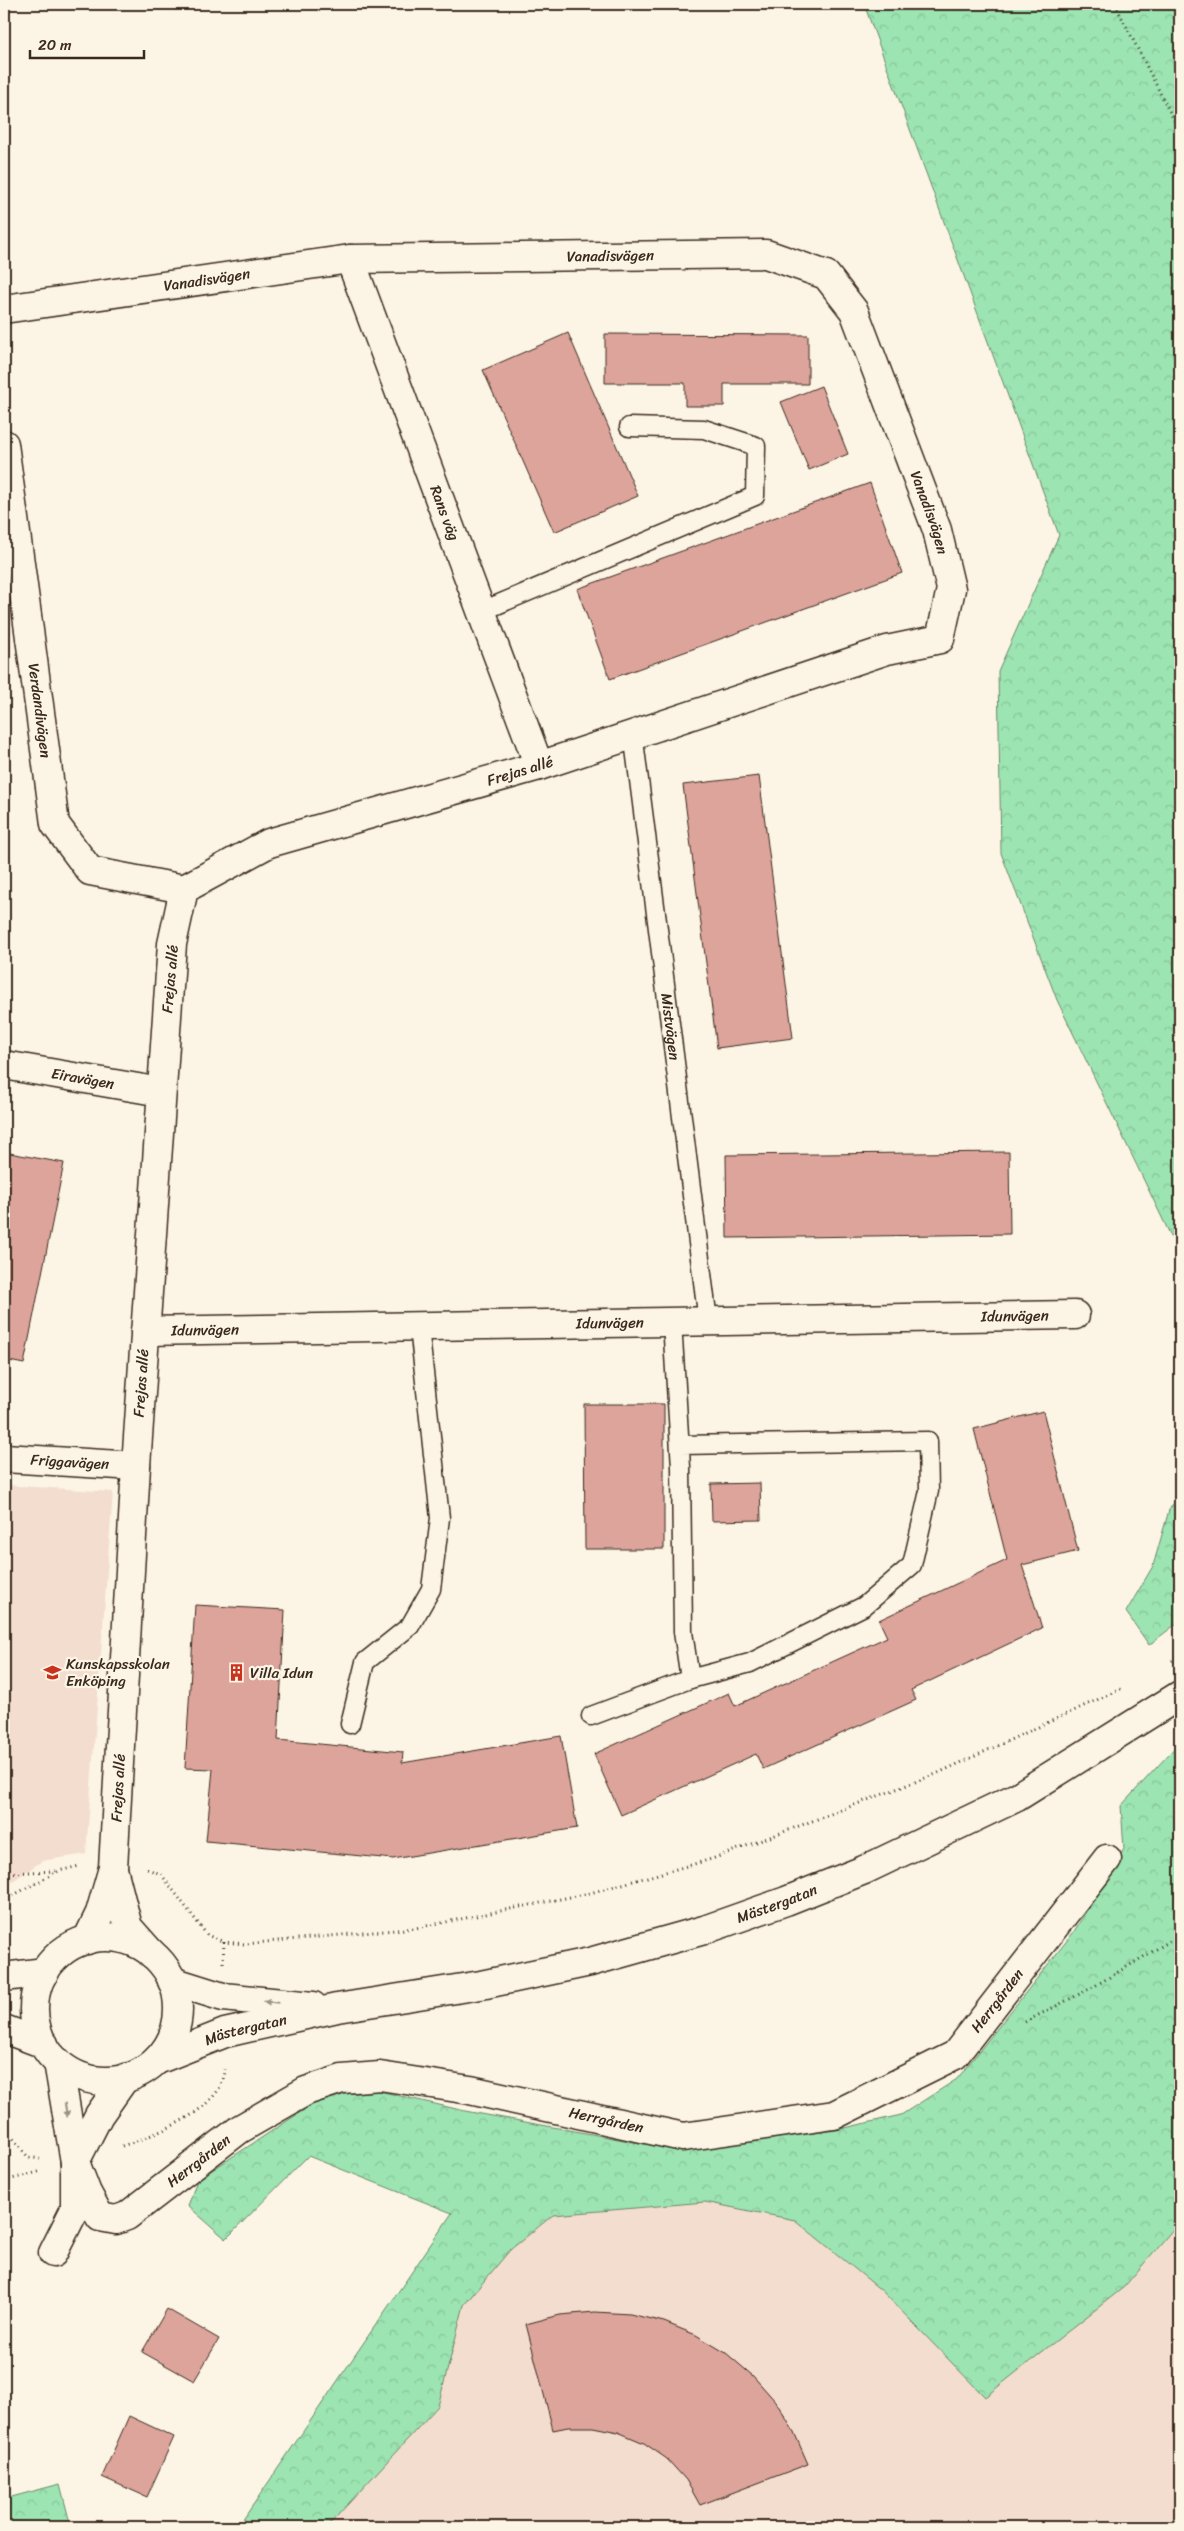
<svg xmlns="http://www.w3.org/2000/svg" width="1184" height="2531" font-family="Sriracha,sans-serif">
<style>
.built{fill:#f3ddcf}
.forest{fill:url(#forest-crowns);stroke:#6c8768}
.building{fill:#dda49b;stroke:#3b2a1e}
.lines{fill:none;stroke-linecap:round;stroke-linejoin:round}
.lane-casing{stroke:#3b2a1e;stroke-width:21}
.street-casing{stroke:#3b2a1e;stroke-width:31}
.secondary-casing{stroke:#3b2a1e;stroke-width:31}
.path{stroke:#3b2a1e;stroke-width:3;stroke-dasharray:1 4;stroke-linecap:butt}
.lane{stroke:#fcf5e5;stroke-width:18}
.street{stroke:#fcf5e5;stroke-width:28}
.secondary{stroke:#fcf5e5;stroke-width:28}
.oneway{fill:#9c9082}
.labels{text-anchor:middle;stroke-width:4.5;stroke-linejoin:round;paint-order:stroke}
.street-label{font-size:15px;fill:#3b2a1e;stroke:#fcf5e5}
.poi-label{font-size:15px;fill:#3b2a1e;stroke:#fcf5e5;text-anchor:start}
</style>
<defs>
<pattern id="forest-crowns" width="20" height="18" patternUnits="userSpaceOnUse" patternTransform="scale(1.25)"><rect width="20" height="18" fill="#9ce4b2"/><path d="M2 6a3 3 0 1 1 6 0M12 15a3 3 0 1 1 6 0" fill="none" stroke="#87c499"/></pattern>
</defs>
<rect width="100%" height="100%" fill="#fcf5e5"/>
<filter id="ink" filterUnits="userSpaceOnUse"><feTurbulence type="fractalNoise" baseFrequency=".02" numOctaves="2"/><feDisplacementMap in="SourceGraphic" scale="10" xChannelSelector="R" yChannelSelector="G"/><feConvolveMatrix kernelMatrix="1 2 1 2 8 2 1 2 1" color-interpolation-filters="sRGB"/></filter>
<g filter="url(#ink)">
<g class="built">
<polygon points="4,1485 113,1492 86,1854 42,1861 4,1887"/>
<polygon points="705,2202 795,2220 882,2291 1124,2287 1180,2221 1180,2527 325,2527 438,2406 463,2305 510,2250 553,2215"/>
</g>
<g class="forest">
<polygon points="864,4 1180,4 1180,1255 1057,1000 1001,853 998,671 1059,535"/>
<polygon points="1180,1494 1180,1621 1149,1645 1126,1612 1153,1566 1169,1510"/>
<polygon points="1180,1742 1180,2221 1124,2287 985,2397 882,2291 795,2220 705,2202 553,2215 510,2250 464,2305 438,2406 327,2527 238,2527 452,2213 308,2156 226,2239 188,2206 197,2180 313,2104 346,2094 379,2091 465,2111 684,2151 836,2130 901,2115 957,2079 1073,1933 1124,1849 1121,1806"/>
<polygon points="60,2484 71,2527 4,2527 4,2499"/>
</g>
<g class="building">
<polygon points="568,333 638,496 554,532 483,370"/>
<polygon points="605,334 808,335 808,384 724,384 724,406 685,406 685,383 605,383"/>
<polygon points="821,386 848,454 809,470 781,402"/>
<polygon points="870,483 902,573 610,679 577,589"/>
<polygon points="759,776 793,1038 717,1048 683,785"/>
<polygon points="4,1152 64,1163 24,1364 4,1360"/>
<polygon points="1009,1152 1010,1234 727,1238 726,1155"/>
<polygon points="584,1404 664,1404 664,1549 585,1549"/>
<polygon points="1043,1411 1078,1551 1022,1565 1042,1628 911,1690 916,1700 763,1769 756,1754 621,1815 594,1754 729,1693 735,1706 887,1637 879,1620 1007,1560 974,1429"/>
<polygon points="760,1483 761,1520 712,1521 711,1484"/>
<polygon points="195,1605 285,1610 278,1740 403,1752 402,1763 561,1736 577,1828 393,1859 206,1841 213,1769 185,1768"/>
<polygon points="167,2309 219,2339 194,2381 142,2352"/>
<polygon points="595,2312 630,2314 664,2322 696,2335 726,2353 753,2376 776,2402 794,2432 808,2464 700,2505 686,2480 667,2459 644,2443 618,2432 593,2427 568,2427 553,2430 526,2324 560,2315"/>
<polygon points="129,2416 174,2437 147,2497 102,2477"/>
</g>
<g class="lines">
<defs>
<g id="lane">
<polyline points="480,612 755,496 756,446 704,429 629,427"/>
<path id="s1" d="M633,733L708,1321"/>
<polyline points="672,1322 681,1467 683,1632 690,1679 750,1663 864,1606 912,1565 929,1491 928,1441 680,1445"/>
<polyline points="591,1716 690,1679"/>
<polyline points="350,1724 365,1662 410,1626 431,1589 440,1518 419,1327"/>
</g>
<g id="street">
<path id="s2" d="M350,259L539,766"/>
<path id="s3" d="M4,309L350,259L766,254L826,275L854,311L937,530L951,589L940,639L887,650L539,766L269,843L184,889L172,944L136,1466L113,1868L100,1913L87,1940"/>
<path id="s4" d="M4,444L55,824L90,871L184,889"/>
<path id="s5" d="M4,1065L161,1092"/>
<path id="s6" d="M145,1331L1075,1315"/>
<path id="s7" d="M4,1458L136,1466"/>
<polyline points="113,1869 128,1927 152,1954"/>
<path id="s8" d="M75,2162L87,2193L100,2217L116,2220L127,2216L240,2129L306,2091L342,2079L380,2076L470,2090L683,2137L834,2115L955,2055L1107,1859"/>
<polyline points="75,2162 99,2115 125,2078"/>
<polyline points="53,2253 75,2209 75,2162 58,2062"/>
</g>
<g id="secondary">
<circle cx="106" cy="2009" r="72"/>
<polyline points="4,1977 45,1972"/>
<polyline points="172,1981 223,1997 313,2006"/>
<polyline points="4,2029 44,2044"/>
<path id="s9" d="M157,2060L225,2033L337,2008L481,1985L590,1962L704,1930L786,1901L864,1870L1017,1797L1180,1695"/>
</g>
</defs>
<use href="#lane" class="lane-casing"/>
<use href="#street" class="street-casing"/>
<use href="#secondary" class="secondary-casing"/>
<g class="path">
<polyline points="1115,4 1180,132"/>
<polyline points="1172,1661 1180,1655"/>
<polyline points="147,1869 161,1874 207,1935 224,1942"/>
<polyline points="4,1873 56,1871"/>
<polyline points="4,1900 59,1871 79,1866"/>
<polyline points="223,1963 224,1942 245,1944 416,1928 590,1893 712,1859 936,1774 1123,1688"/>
<polyline points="1025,2022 1093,1987 1180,1935"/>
<polyline points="4,2127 28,2157 40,2159"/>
<path d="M122,2146C154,2135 224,2110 225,2069"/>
<polyline points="4,2181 42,2171"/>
</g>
<use href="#lane" class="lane"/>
<use href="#street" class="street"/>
<use href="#secondary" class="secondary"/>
</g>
<defs><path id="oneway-solid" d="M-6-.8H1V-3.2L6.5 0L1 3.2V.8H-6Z" transform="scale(1.25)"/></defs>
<g class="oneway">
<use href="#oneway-solid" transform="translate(271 2002) rotate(-174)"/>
<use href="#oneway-solid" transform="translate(66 2110) rotate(80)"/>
</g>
</g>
<defs>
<symbol id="school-bare" viewBox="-9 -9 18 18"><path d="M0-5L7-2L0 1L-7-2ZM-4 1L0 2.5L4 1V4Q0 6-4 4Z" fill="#c8321e" stroke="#fcf5e5" stroke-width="2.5" paint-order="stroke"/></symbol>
<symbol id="building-bare" viewBox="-9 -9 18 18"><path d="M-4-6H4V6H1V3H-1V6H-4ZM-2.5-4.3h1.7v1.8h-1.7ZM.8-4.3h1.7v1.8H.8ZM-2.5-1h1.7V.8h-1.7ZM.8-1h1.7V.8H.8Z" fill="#c8321e" stroke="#fcf5e5" stroke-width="2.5" paint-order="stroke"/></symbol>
</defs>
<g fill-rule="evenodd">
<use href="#school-bare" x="40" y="1660" width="25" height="25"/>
<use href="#building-bare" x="224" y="1660" width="25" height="25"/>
</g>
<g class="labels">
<g class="street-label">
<text dy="5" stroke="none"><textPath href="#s3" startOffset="610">Vanadisvägen</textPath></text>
<text dy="5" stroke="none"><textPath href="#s3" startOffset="205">Vanadisvägen</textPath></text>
<text dy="5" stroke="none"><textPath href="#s2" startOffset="271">Rans väg</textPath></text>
<text dy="5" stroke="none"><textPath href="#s3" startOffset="1090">Vanadisvägen</textPath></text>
<text dy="5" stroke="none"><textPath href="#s4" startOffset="269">Verdandivägen</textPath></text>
<text transform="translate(520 771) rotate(-17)" y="5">Frejas allé</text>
<text transform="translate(170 979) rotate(-85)" y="5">Frejas allé</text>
<text dy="5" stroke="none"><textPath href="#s1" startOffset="296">Mistvägen</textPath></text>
<text dy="5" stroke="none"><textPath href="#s5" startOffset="80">Eiravägen</textPath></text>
<text dy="5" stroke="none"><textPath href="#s6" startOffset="870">Idunvägen</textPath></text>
<text dy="5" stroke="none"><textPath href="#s6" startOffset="465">Idunvägen</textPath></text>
<text dy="5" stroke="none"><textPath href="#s6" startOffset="60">Idunvägen</textPath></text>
<text transform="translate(141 1383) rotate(-86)" y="5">Frejas allé</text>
<text dy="5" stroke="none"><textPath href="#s7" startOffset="66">Friggavägen</textPath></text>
<text transform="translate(118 1788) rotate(-87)" y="5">Frejas allé</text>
<text dy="5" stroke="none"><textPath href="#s9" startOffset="641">Mästergatan</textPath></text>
<text dy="5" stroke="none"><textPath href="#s8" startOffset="1049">Herrgården</textPath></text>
<text dy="5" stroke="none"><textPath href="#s9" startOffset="94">Mästergatan</textPath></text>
<text dy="5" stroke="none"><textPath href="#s8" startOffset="614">Herrgården</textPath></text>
<text dy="5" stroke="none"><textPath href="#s8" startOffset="179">Herrgården</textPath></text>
</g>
<g class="poi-label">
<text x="66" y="1669">Kunskapsskolan<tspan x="66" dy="17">Enköping</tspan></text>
<text x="250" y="1678">Villa Idun</text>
</g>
</g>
<rect width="1184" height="2531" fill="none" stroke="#fcf5e5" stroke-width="20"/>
<rect x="10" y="10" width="1164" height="2511" fill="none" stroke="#3b2a1e" stroke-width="2" filter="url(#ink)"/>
<path d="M30 50v8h114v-8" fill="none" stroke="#3b2a1e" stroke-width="2.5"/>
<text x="38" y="50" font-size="15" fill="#3b2a1e" stroke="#fcf5e5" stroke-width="4" paint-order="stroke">20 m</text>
</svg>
